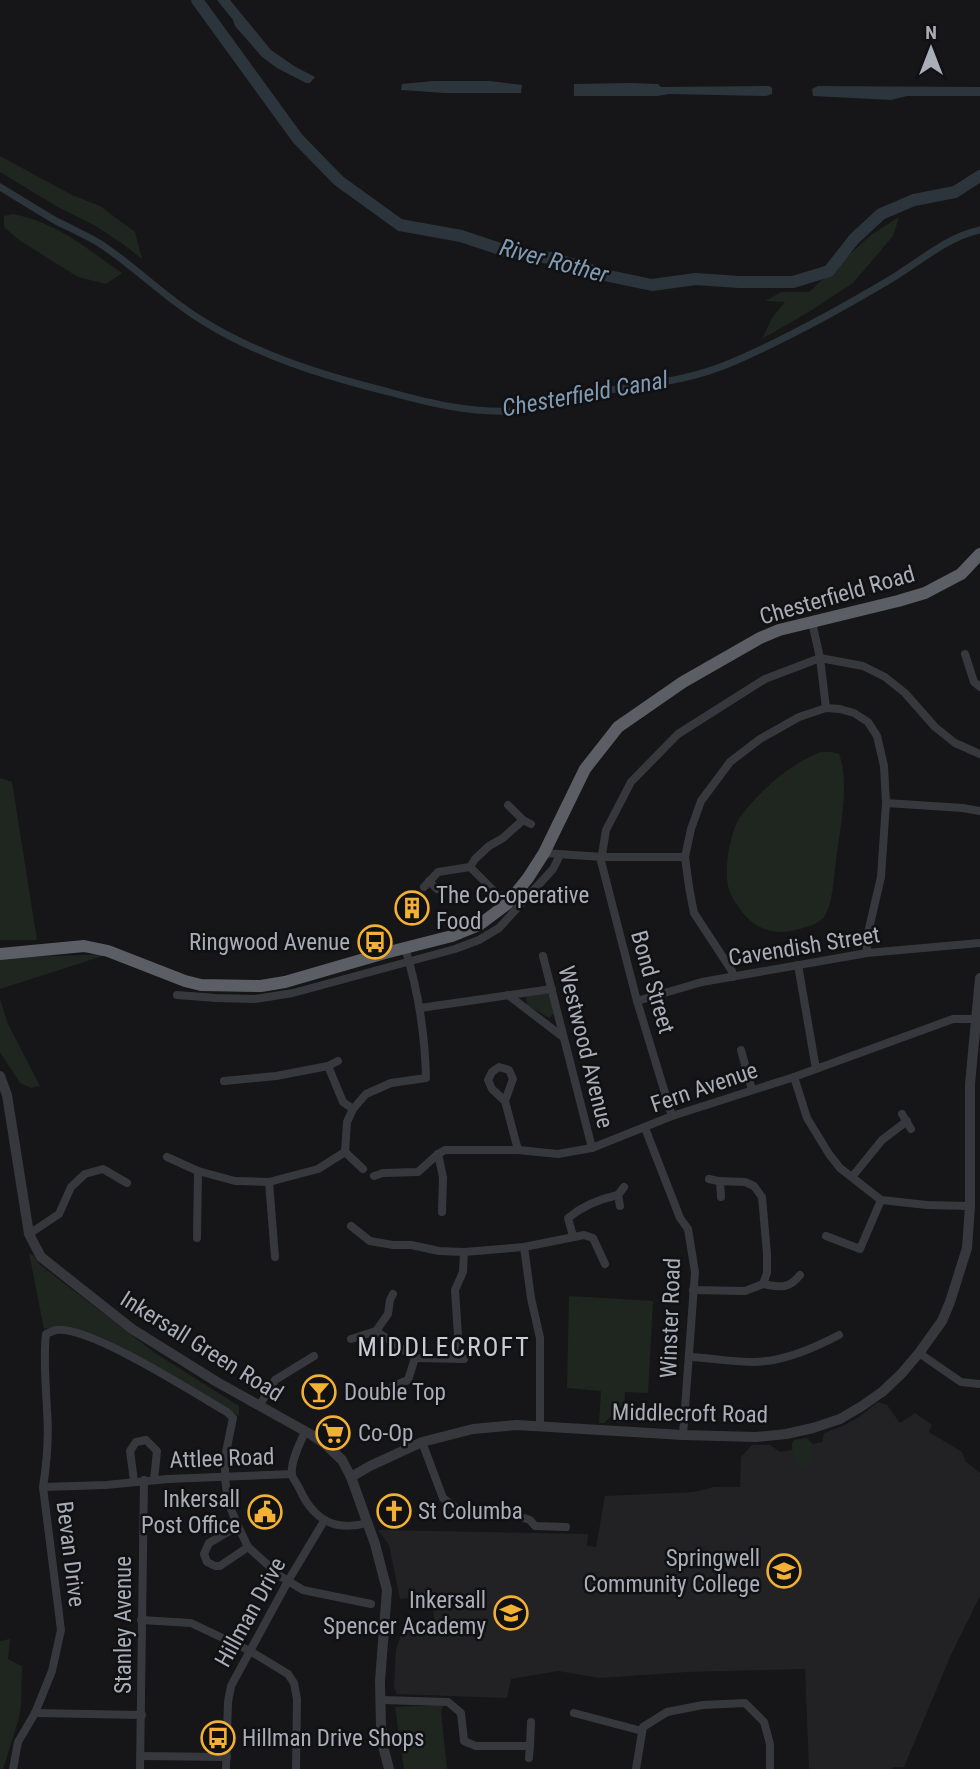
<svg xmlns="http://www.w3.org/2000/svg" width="980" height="1769" font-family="'Roboto Condensed',sans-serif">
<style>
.built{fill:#222225}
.green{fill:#1e261f}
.water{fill:#2c353c}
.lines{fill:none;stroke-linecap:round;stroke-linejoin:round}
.canal{stroke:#2c353c;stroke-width:7}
.river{stroke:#2c353c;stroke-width:12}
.minor{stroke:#37383d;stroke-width:8}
.tertiary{stroke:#37383d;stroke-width:10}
.trunk{stroke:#5b5e65;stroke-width:12}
.labels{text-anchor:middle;stroke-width:5;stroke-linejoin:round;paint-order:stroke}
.street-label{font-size:23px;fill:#a8adb8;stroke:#111113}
.poi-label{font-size:23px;fill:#a8adb8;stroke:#111113;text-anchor:start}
.water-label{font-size:24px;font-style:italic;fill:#7f9bb3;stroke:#111113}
.quarter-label{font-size:26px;letter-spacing:2px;fill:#c9ccd4;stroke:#111113}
</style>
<rect width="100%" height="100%" fill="#161618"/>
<polygon class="built" points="878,1402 887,1405 900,1423 915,1413 932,1425 929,1432 962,1452 965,1461 980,1473 980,1596 950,1657 904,1767 894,1767 891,1769 809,1769 805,1669 687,1672 600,1678 558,1671 511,1679 507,1698 397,1694 394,1687 396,1650 403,1629 435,1626 431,1596 400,1599 389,1545 378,1530 588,1534 587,1546 596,1547 605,1496 694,1492 714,1487 740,1487 741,1457 752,1445 770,1445 780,1452 792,1450 792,1443 794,1440 807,1438 813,1444 822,1442 824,1433 845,1425 859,1417"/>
<g class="green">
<polygon points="0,156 72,195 100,206 135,232 142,259 123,244 94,225 56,206 0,172"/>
<path d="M13,214C58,223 86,248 122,273L106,284L78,277L19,240L4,227V216Z"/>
<polygon points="899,217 893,236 853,283 812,310 762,339 772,318 785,302 765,301 781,292 809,292 871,235"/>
<path d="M821,752H832L839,754C850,783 840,829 836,860C834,875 833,905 824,917C818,924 805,928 795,930C773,936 753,928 740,909C735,902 730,894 728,886C724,867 730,835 739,818C742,814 746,810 749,806C769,783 792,763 821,752Z"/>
<polygon points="0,778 12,782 37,940 0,940"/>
<polygon points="109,954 0,989 0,958"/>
<polygon points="546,993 550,996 555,1013 549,1018 527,1005 526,997"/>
<polygon points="0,999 8,1024 40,1086 31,1088 20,1083 0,1052"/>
<path d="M29,1253L34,1256L39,1264L155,1353L239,1406V1416C214,1402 189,1387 164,1372C131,1353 84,1319 44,1329Z"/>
<polygon points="569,1296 653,1301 648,1393 625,1392 623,1423 617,1423 613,1417 610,1417 604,1423 599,1423 601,1391 567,1388"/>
<polygon points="807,1438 812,1444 814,1460 810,1466 801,1467 794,1460 792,1443 794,1440"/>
<polygon points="10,1639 8,1659 22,1666 21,1704 19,1718 3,1769 0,1769 0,1641"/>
<polygon points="438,1705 443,1706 441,1712 447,1769 404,1769 395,1707"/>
</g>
<g class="water">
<polygon points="217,0 230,0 271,50 294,66 315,77 310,83 306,83 277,68 262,57 235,26 233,20"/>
<polygon points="434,81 490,81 522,85 521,93 445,93 401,90 402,84"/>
<polygon points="630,83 658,84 661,87 769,86 772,88 772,94 766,96 669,94 657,96 574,96 574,84"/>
<polygon points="818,86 980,87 980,96 907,96 891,100 813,96 812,89"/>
</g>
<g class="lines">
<path class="canal" d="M0,187C18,198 37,210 56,221C70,228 85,235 99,243C135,266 166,299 203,321C259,356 325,376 389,392C429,403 470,413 512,411C535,410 557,400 580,395C633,385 682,384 733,362C788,338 839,310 891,279C921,261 945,238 980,230"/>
<polyline class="river" points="197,0 298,139 339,181 400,225 461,236 506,251 556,259 609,276 652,285 696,279 739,282 793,282 829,271 854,239 881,214 914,200 955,192 980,176"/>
<g class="minor">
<polyline points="812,622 820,658 826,708"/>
<polyline points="965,654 974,682 980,687"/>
<polyline points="886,803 963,808 980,811"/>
<polyline points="508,805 523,820 531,824"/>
<polyline points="544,853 602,857 685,857"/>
<polyline points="470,867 475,859 489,846 503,838 523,820"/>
<polyline points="470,867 507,904"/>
<polyline points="429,881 437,889"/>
<polyline points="424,887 438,872 470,867"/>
<polyline points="543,956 592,1148"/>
<polyline points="798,965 816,1069"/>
<polyline points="733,977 732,971 694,913 689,887 685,857 691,829 701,801 730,762 760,739 799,717 826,708 840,709 854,713 868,722 877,736 884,766 886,803 881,877 867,937 867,953"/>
<polyline points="177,995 216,998 255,999 293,993 455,949 479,940 499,928 553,869 560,855"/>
<polyline points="508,995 563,1037"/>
<polyline points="637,1001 702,982 867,953 980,943"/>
<polyline points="420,1008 552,989"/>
<polyline points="741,1050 752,1090"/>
<polyline points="328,1066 338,1061"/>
<polyline points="794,1077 807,1118 829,1154 840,1168 881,1200 927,1205 970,1206"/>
<polyline points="224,1081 276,1076 328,1066 343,1102 353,1109"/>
<polyline points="505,1101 513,1079 509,1070 499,1067 492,1072 488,1080 492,1089 505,1101 518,1150"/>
<polyline points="902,1114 911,1129"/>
<polyline points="672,1116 637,1001 601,861 606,830 631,782 678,734 765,679 820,658 863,666 885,677 905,693 935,727 955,743 980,754"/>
<polyline points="645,1128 680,1218 688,1229 695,1272 683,1435"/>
<polyline points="438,1154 443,1177 442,1212"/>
<polyline points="167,1157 198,1171 235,1181 269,1182 318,1169 345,1152"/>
<path d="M363,1169L345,1152L347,1122L353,1109L366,1094L391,1083L426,1078C425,1033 418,990 405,948"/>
<polyline points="374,1176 383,1173 418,1172 438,1154 445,1150 518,1150 558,1154 592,1148 672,1116 794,1077 953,1019 976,1019"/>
<polyline points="852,1177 882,1140 907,1121"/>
<polyline points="720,1181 721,1197"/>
<polyline points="269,1182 275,1257"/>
<polyline points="620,1206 618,1195 624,1187"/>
<polyline points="351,1226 370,1241 393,1245 411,1245 439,1251 464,1252 524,1247 584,1235 593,1238 605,1264"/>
<polyline points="29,1234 59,1214 71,1187 85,1174 103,1169 127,1183"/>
<path d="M573,1236L568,1218C584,1205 599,1199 618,1195"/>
<polyline points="826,1236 860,1249 881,1200"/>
<polyline points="197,1238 198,1171"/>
<polyline points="524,1247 531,1298 540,1338 540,1427"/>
<path d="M763,1284C780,1287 788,1290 800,1275"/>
<polyline points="693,1290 745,1291 763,1284 767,1273 767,1254 762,1197 754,1186 745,1182 718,1181 709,1179"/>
<polyline points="393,1294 390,1300 388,1314 376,1331 415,1358 464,1359"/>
<polyline points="351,1339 376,1331"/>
<polyline points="919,1353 961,1382 980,1384"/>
<path d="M689,1357C711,1358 733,1362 755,1362C785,1361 814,1348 839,1335"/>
<polyline points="452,1358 458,1335 455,1290 463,1272 464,1252"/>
<polyline points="393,1386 408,1380 415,1358"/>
<polyline points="259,1406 275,1380 314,1356"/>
<path d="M305,1432C300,1443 290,1462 292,1475C293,1479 298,1485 300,1490C314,1520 335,1532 367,1523"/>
<polyline points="422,1442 443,1498 457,1509 500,1510 530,1520 535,1526 566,1527"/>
<polyline points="134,1481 130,1451 136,1442 146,1440 157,1451 154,1480"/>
<polyline points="43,1487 106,1485 168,1479 292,1474"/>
<polyline points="238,1526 209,1543 204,1554 207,1562 215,1566 220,1566 248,1547"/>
<polyline points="141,1620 191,1623 250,1651 288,1674 294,1683 297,1699 296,1769"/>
<polyline points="382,1700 448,1702 461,1713 464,1741 476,1746 530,1746 531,1722"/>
<polyline points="35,1713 142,1715"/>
<polyline points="574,1713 642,1731"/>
<polyline points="141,1756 227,1757"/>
<polyline points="529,1758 530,1746"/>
<path d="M13,1769L18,1742L35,1713L52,1671L61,1630L43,1487C47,1462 49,1435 47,1410C46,1385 43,1359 46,1334C49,1333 52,1331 56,1330C89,1325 194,1393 227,1412L233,1418L225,1457V1478L228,1502L238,1526L248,1547L280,1576L303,1590L371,1604"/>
<polyline points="140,1769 144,1480"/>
<polyline points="226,1769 228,1702 231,1686 288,1581 324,1521"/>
<polyline points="636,1769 643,1727 667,1712 703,1705 745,1703 764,1722 770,1744 770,1769"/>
</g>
<g class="tertiary">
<polyline points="0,1076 7,1095 29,1234 41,1257 132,1329 217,1382 312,1435 324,1443 342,1460 351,1477 375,1544 387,1590 380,1681 381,1727 384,1750 389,1769"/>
<polyline points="351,1477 370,1466 422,1442 473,1429 517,1425 683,1435 756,1437 786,1434 813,1428 840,1419 862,1406 882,1392 902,1373 919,1353 942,1321 950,1302 967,1248 970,1206 970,1084 980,978"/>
</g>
<polyline class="trunk" points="0,954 84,946 108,951 185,981 201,985 261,986 285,982 385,953 452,936 479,925 507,904 528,878 544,853 585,769 618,727 683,682 760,638 779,630 898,601 925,593 961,574 980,554"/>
</g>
<defs>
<symbol id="building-ring" viewBox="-11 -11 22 22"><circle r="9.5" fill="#111113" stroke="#f2b134" stroke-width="1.5"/><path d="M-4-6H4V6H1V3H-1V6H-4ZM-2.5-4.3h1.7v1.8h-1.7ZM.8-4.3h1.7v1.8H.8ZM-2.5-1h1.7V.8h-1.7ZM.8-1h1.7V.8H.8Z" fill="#f2b134"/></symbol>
<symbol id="bus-ring" viewBox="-11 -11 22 22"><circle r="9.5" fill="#111113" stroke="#f2b134" stroke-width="1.5"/><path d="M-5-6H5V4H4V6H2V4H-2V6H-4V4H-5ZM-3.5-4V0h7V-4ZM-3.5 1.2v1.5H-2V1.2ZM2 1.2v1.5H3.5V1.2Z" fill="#f2b134"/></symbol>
<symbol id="bar-ring" viewBox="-11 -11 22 22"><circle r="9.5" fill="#111113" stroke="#f2b134" stroke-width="1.5"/><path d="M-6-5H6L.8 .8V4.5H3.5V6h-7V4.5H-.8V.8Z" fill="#f2b134"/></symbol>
<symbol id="supermarket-ring" viewBox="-11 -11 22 22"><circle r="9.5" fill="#111113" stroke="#f2b134" stroke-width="1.5"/><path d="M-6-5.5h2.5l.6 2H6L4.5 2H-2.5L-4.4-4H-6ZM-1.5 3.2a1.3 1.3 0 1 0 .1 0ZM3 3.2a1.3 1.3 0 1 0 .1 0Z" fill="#f2b134"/></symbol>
<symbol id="church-ring" viewBox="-11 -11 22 22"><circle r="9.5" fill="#111113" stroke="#f2b134" stroke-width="1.5"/><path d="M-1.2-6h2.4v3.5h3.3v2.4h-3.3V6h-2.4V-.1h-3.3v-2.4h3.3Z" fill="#f2b134"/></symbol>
<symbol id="civic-ring" viewBox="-11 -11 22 22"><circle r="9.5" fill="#111113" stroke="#f2b134" stroke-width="1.5"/><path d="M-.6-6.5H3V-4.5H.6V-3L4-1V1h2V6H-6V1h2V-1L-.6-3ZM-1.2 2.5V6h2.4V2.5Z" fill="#f2b134"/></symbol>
<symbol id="school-ring" viewBox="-11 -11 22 22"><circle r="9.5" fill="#111113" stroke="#f2b134" stroke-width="1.5"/><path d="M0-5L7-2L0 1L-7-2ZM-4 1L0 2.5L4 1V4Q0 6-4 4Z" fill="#f2b134"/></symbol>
</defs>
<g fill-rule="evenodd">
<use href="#building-ring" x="393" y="889" width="38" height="38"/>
<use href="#bus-ring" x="356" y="923" width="38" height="38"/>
<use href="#bar-ring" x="300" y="1373" width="38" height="38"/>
<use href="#supermarket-ring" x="314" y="1414" width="38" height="38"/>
<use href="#church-ring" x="375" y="1492" width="38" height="38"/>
<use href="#civic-ring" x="246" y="1493" width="38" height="38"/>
<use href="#school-ring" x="765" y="1552" width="38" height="38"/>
<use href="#school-ring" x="492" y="1594" width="38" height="38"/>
<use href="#bus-ring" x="199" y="1719" width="38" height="38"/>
</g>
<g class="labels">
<g class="street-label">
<text transform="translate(837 595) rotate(-16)" y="8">Chesterfield Road</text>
<text transform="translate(804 946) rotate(-9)" y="8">Cavendish Street</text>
<text transform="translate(653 982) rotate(74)" y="8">Bond Street</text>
<text transform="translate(586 1047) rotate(76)" y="8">Westwood Avenue</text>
<text transform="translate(704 1087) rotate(-19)" y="8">Fern Avenue</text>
<text transform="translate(670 1318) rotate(-88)" y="8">Winster Road</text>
<text transform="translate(202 1346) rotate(32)" y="8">Inkersall Green Road</text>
<text transform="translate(690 1413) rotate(1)" y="8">Middlecroft Road</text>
<text transform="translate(222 1458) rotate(-2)" y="8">Attlee Road</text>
<text transform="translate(71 1554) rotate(83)" y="8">Bevan Drive</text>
<text transform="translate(250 1612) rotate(-61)" y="8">Hillman Drive</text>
<text transform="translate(123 1625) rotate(-90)" y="8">Stanley Avenue</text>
</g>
<g class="poi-label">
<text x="436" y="903">The Co-operative<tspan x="436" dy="26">Food</tspan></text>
<text x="350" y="950" text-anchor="end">Ringwood Avenue</text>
<text x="344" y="1400">Double Top</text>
<text x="358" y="1441">Co-Op</text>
<text x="240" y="1507" text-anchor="end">Inkersall<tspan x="240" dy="26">Post Office</tspan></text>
<text x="418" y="1519">St Columba</text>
<text x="760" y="1566" text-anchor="end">Springwell<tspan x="760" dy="26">Community College</tspan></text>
<text x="486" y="1608" text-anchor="end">Inkersall<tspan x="486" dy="26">Spencer Academy</tspan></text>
<text x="242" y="1746">Hillman Drive Shops</text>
</g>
<g class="water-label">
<text transform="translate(554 261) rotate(15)" y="8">River Rother</text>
<text transform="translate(585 394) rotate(-10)" y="8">Chesterfield Canal</text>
</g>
<g class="quarter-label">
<text x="444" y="1356">MIDDLECROFT</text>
</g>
</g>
<g transform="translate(931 49)" stroke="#111113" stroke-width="5" paint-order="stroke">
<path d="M0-5L12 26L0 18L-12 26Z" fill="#a8adb8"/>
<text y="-10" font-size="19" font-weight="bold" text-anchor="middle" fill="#a8adb8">N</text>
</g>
</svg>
